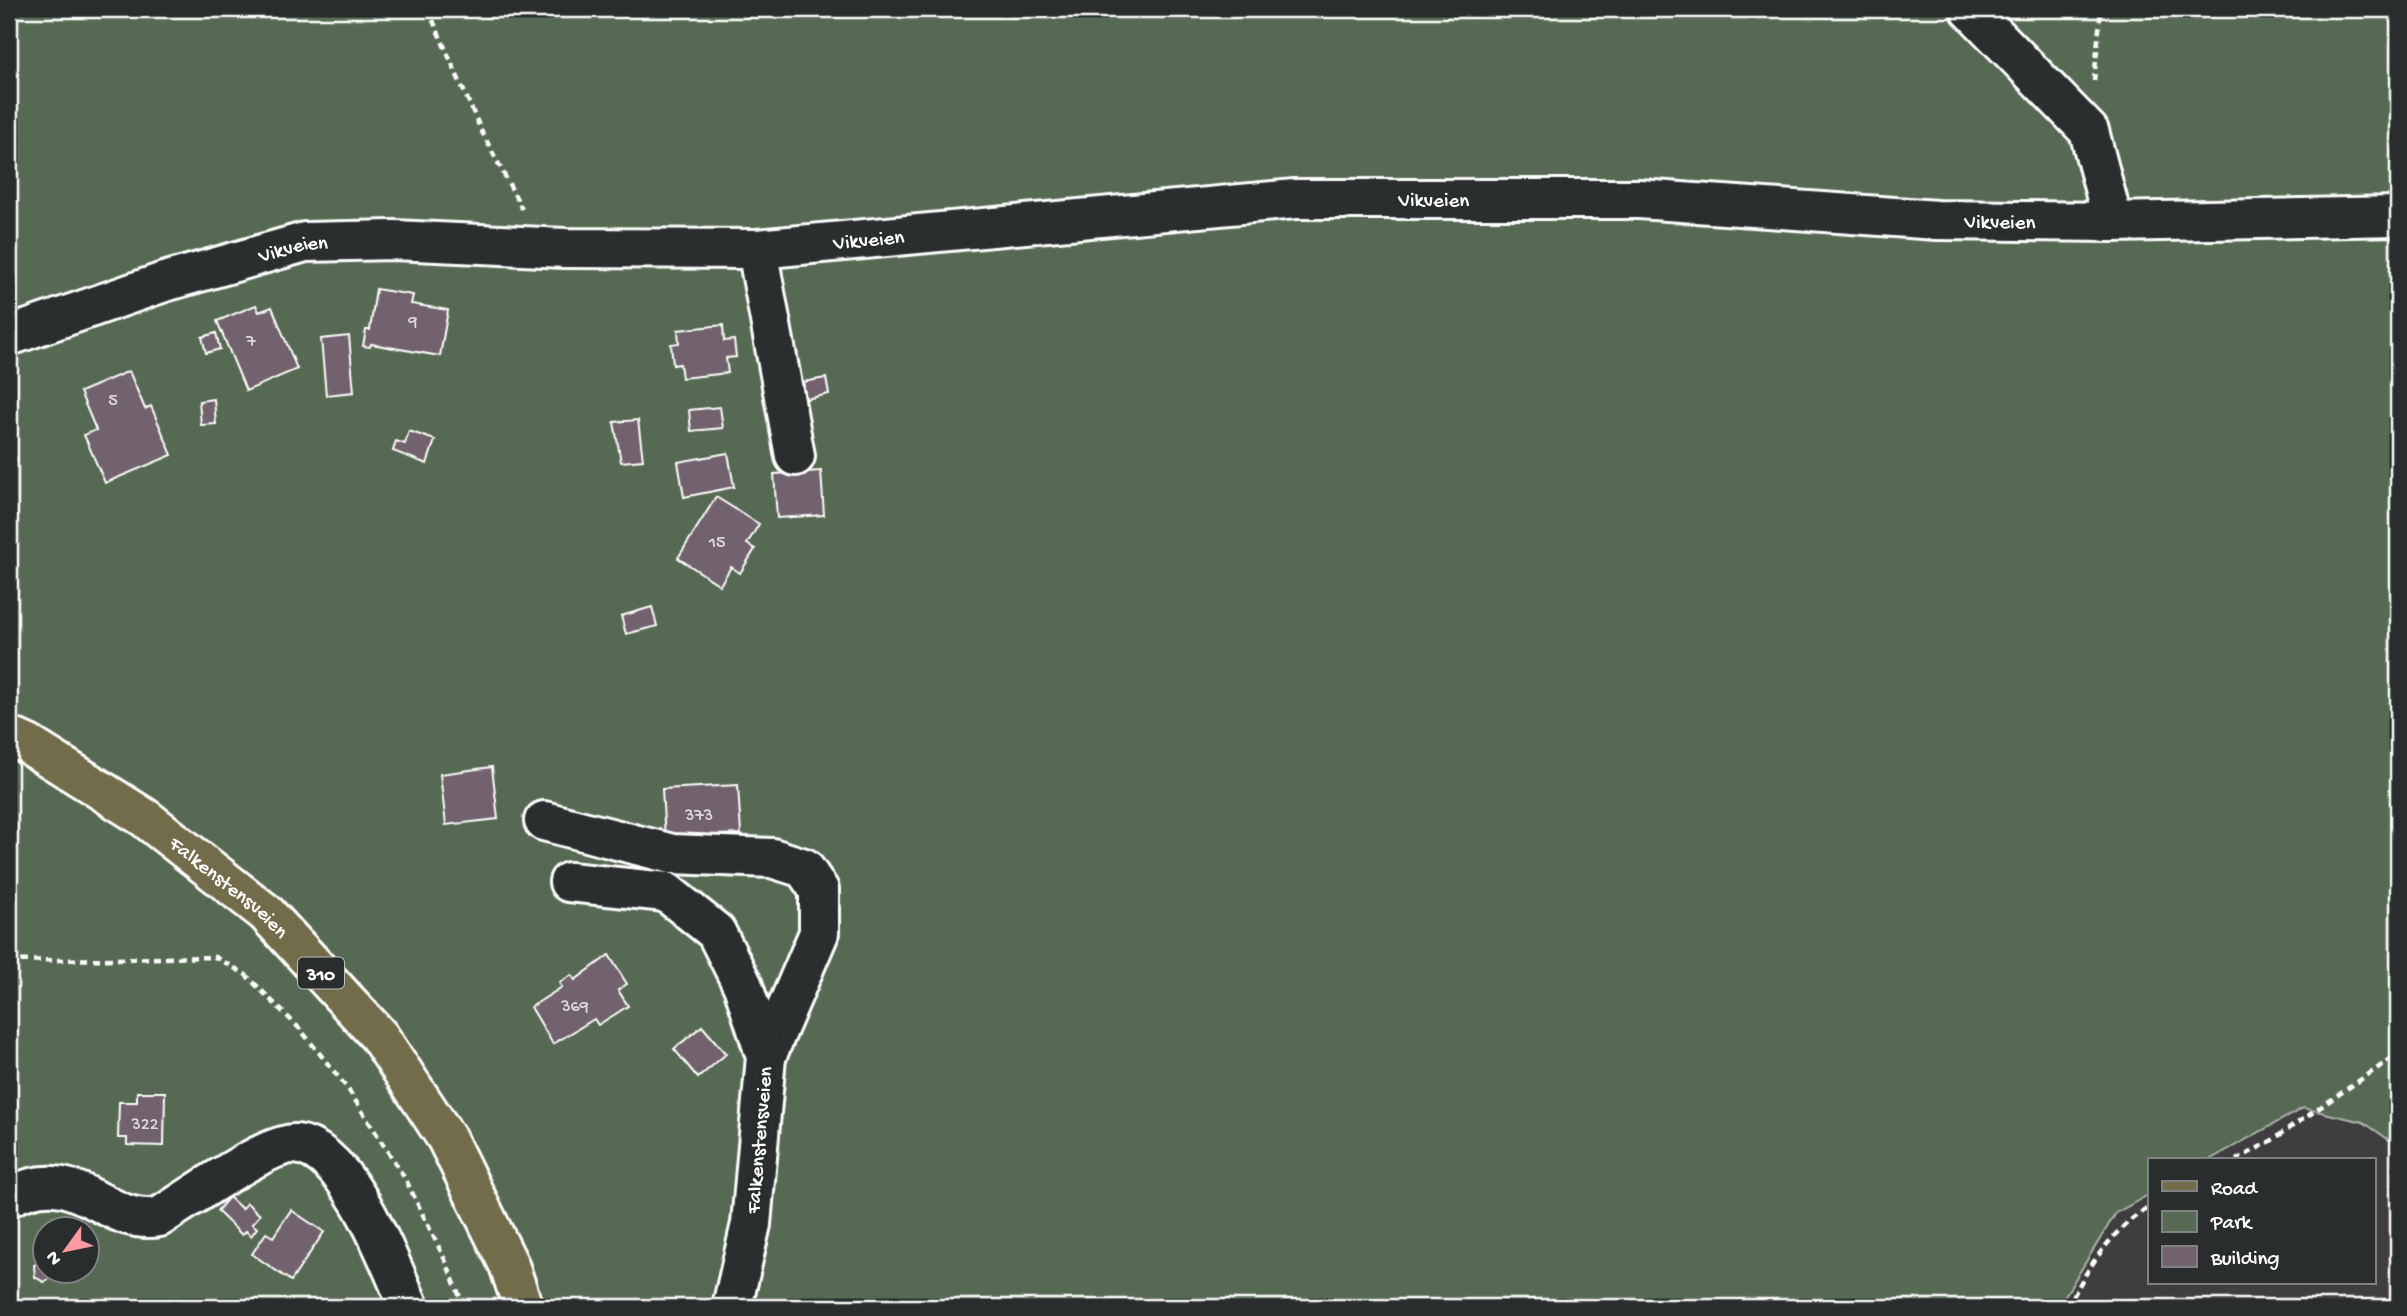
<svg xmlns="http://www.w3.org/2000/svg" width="2407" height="1316" font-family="'Gochi Hand',sans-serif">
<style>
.green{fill:#576a53;stroke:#abb4a9;stroke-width:2;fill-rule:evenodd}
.building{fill:#72626e;stroke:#fff;stroke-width:2}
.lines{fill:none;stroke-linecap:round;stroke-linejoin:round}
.minor-casing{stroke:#fff;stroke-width:44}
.major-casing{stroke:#fff;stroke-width:44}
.path{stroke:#fff;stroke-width:4.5;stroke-dasharray:7 5;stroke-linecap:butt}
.minor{stroke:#2a2d2e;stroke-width:38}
.major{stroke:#736c4b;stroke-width:38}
.labels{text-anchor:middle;stroke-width:6;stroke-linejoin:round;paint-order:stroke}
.number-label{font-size:18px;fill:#dcd8db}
.shield{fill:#2a2d2e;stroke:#bfc0c0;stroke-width:2}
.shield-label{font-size:19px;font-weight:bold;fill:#fff}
.street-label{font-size:21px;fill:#fff;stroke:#2a2d2e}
</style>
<rect width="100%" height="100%" fill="#403d41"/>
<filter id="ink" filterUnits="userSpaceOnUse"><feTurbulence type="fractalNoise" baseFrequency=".0143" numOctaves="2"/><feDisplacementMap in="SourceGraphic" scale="14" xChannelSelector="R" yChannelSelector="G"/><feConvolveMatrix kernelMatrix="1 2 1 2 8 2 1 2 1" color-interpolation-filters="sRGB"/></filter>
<g filter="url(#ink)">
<path class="green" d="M9,9H2398V1146L2363,1122L2303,1108L2209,1160H2150V1194L2116,1213L2058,1307H9ZM46,1228H88V1270H46Z"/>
<g class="building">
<polygon points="376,289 413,295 411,304 448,310 440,356 371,344 370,347 363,346 366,330 370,330"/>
<polygon points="256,305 259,312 272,307 297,369 246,391 217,321"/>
<polygon points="723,325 724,341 734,340 736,357 726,358 728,373 682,378 680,364 673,365 671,344 679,343 678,330"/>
<polygon points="216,333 220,349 206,353 202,337"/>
<polygon points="349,336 354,392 326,395 321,339"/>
<polygon points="129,371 145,409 151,406 172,455 105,483 84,435 96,430 80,392"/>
<polygon points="826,378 829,394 806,399 803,382"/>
<polygon points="214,399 216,424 201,425 199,401"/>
<polygon points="720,407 723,428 691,431 689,410"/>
<polygon points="638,420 643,460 621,462 614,422"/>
<polygon points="409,431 435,440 427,464 393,451 396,441 405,444"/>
<polygon points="728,453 734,487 684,497 678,462"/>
<polygon points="9,454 17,458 9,478"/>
<polygon points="821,471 824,515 777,518 774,474"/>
<polygon points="716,497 759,524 747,544 755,549 740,573 731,567 720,585 678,558"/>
<polygon points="652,607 657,626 626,634 621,616"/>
<polygon points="492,767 498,819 446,825 440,774"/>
<polygon points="738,785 741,834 717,835 717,841 665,839 662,789"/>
<polygon points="609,955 627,984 618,990 628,1006 598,1025 594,1019 553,1044 531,1007 562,987 559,983 572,975 575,980"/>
<polygon points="702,1026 726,1054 698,1078 674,1049"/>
<polygon points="137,1092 165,1092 164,1146 127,1145 127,1138 118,1138 119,1102 137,1102"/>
<polygon points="229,1197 242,1209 247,1203 260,1215 252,1224 257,1228 251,1236 246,1231 242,1235 217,1211"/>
<polygon points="291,1210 324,1232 291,1281 252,1254 266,1233 273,1237"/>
<polygon points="44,1260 46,1270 54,1270 54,1276 44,1282 35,1277 34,1265"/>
</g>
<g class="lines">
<defs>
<g id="minor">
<polyline points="1970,9 2089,131 2113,222"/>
<polyline points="757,249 795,456"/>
<path id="s1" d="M9,336L164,282L305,242L394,240L565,248L757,249L1295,199H1639L1937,220L2113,222L2398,216"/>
<polyline points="544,821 672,854 772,858 804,868 819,890 819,933 766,1057"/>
<polyline points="569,882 666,892 716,932 743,986 766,1057 751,1224 732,1307"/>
<path d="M9,1197C78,1160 104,1227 159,1217C188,1200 267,1142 296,1144C349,1149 391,1266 409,1307"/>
</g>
<g id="major">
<path id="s2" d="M9,736L29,745L145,818L266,913L379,1036L447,1139L509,1265L523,1307"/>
</g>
</defs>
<use href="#minor" class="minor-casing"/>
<use href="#major" class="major-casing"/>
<g class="path">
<polyline points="428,9 481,130 522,209"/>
<polyline points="2094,81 2101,9"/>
<polyline points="9,961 215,957 245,974 300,1029 348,1089 406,1180 447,1264 464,1307"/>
<polyline points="2236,1160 2271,1141 2398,1054"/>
<path d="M2068,1307C2085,1271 2114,1226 2150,1207"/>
</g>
<use href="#minor" class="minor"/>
<use href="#major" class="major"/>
</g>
</g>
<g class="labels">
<g class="number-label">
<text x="413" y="326">9</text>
<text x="251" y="346">7</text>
<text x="113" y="405">5</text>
<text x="717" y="547">15</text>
<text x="699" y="820">373</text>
<text x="575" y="1011">369</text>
<text x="145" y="1129">322</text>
</g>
<rect class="shield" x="298" y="957.5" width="46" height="31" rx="5"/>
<g class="shield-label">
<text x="321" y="980">310</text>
</g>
<g class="street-label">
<text dy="7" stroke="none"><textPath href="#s1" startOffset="1442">Vikveien</textPath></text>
<text dy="7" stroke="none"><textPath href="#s1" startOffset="2009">Vikveien</textPath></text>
<text dy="7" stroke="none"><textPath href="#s1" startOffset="875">Vikveien</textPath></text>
<text dy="7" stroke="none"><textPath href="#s1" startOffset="298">Vikveien</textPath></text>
<text dy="7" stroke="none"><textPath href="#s2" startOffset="268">Falkenstensveien</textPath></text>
<text transform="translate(758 1140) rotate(-85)" y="7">Falkenstensveien</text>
</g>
</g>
<rect width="2407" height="1316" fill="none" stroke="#2a2d2e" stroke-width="35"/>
<rect x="18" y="18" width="2372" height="1281" fill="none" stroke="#fff" stroke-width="2.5" filter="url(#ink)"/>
<rect x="2148" y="1158" width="228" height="126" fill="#2a2d2e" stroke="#7f8182" stroke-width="2"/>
<rect x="2162" y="1181" width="35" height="10" fill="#736c4b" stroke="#7f8182" stroke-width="2"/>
<text x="2211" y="1194" font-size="21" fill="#ffffff">Road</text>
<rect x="2162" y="1211" width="35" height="21" fill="#576a53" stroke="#7f8182" stroke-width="2"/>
<text x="2211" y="1228" font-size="21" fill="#ffffff">Park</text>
<rect x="2162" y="1246" width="35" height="21" fill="#72626e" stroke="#7f8182" stroke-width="2"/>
<text x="2211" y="1264" font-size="21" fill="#ffffff">Building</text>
<g transform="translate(66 1250) rotate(237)"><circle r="33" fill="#2a2d2e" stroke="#7f8182" stroke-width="2"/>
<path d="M0-5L12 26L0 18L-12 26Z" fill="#ff9aa2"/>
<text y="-10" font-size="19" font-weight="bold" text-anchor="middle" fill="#ffffff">N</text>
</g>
</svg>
